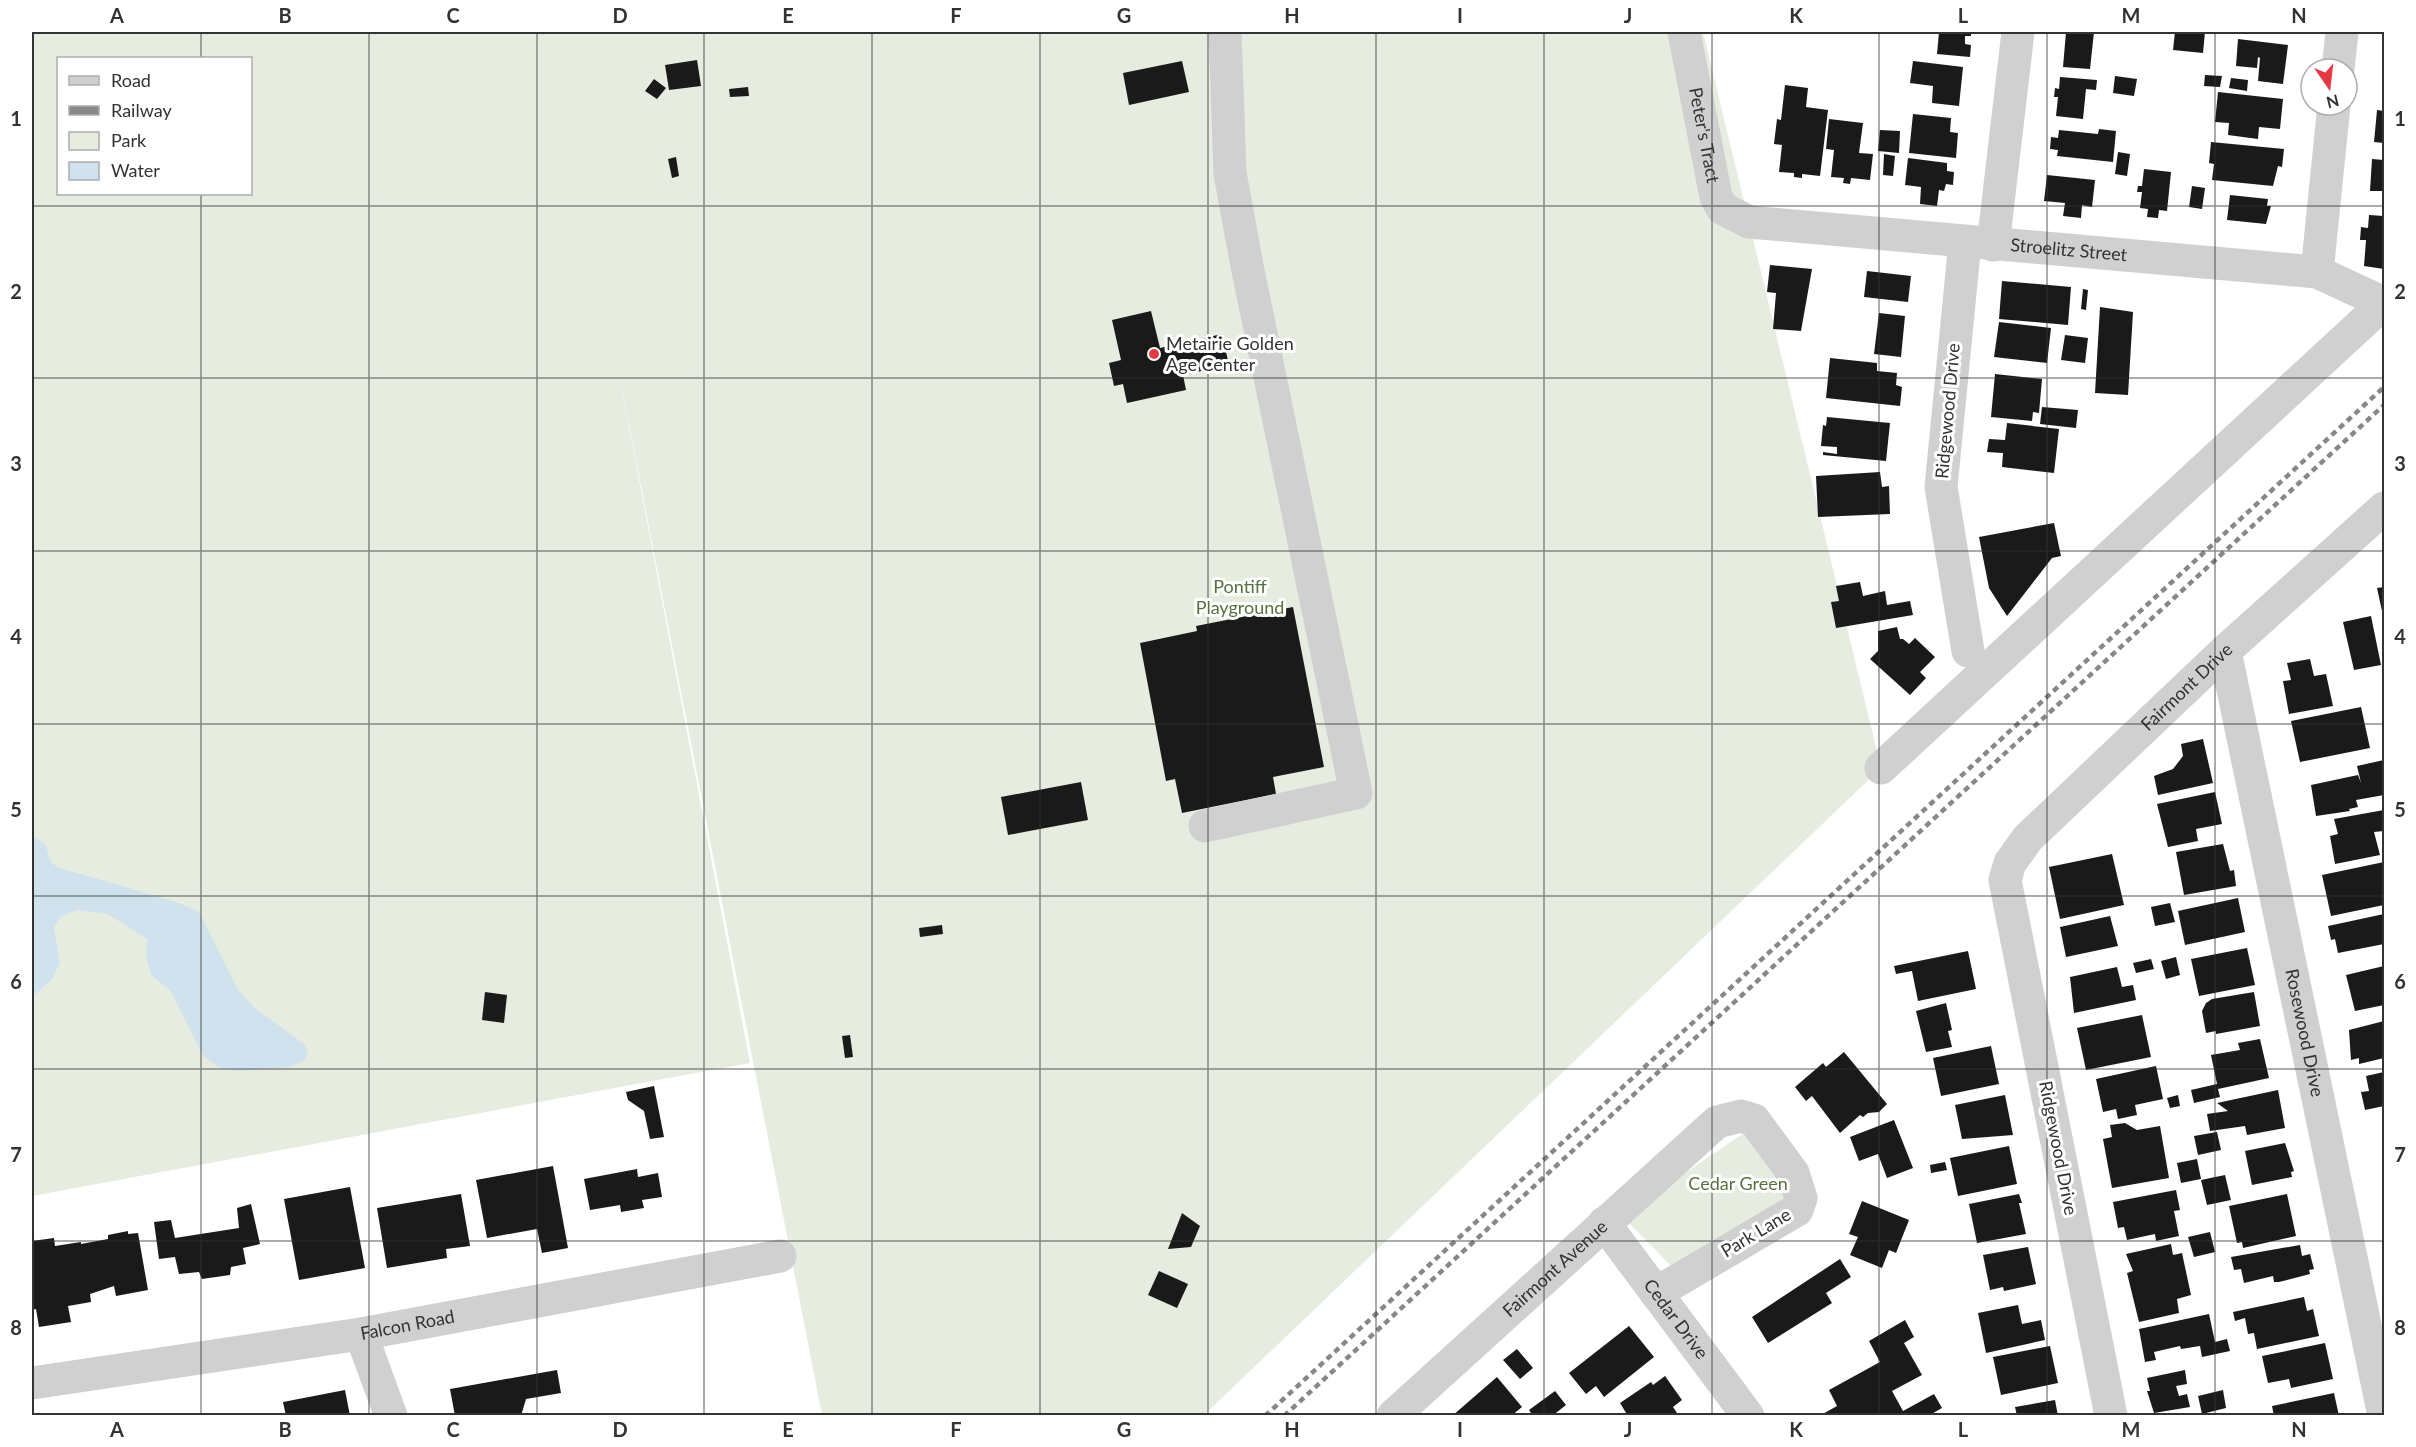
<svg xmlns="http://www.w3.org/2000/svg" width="2416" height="1447" font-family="Lato,sans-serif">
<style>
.green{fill:#e6ecdf;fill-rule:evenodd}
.water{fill:#cfe2ee}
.building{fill:#1a1a1a}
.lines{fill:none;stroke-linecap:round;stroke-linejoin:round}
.minor{stroke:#d0d0d0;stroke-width:33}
.rail{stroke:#888;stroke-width:4.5;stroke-dasharray:6 4.5;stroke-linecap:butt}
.grid{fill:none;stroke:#333;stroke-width:1.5;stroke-opacity:0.55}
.poi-dot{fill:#e63946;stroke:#fff;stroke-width:2}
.labels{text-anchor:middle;stroke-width:6;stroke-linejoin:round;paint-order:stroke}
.street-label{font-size:18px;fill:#333;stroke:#fff}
.poi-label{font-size:18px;fill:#333;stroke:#fff;text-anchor:start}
.park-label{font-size:18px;fill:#56703f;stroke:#fff}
.neatline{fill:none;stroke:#333;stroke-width:2}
.grid-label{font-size:20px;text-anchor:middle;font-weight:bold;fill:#333}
</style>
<rect width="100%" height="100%" fill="#fff"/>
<g class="green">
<path d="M32,32H1703L1881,768L1204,1415H822L614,348L750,1063L32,1196ZM58,58H250V194H58Z"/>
<polygon points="1744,1133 1772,1161 1787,1198 1674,1269 1622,1216"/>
</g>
<polygon class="water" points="32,836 46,845 50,861 57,867 176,902 199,912 238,990 255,1008 304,1044 308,1053 305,1060 290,1067 241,1071 220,1068 203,1056 170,990 151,975 146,955 147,939 108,914 77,910 60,917 54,928 60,963 52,979 32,997"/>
<g class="building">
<polygon points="1939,32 1971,32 1971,36 1965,36 1965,44 1971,45 1970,57 1937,54"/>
<polygon points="2066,32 2094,32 2090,69 2063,67"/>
<polygon points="2175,32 2205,32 2203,53 2173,50"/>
<polygon points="2238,39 2288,45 2283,84 2258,81 2260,58 2258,57 2257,68 2236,66"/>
<polygon points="697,60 701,86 669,90 665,65"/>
<polygon points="1182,61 1189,92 1129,105 1123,73"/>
<polygon points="1913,61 1963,67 1959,106 1932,103 1933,86 1910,83"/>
<polygon points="2205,75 2222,76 2220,87 2204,86"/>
<polygon points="2115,76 2137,79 2134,96 2113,93"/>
<polygon points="2060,77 2097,80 2096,90 2086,89 2083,119 2056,116 2058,97 2054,97 2055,88 2059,89"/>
<polygon points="2231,78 2248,80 2247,91 2229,88"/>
<polygon points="654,79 666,88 657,99 645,91"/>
<polygon points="1785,85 1808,88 1806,107 1828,110 1820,176 1802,174 1802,178 1794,177 1794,173 1779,172 1782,145 1774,144 1777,119 1781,120"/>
<polygon points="748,87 749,96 730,97 729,89"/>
<polygon points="2218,92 2283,99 2280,129 2259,127 2258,139 2228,135 2229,123 2215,122"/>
<polygon points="2377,110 2384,111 2384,143 2374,142"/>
<polygon points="1913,114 1951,118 1950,132 1958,133 1956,158 1909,153"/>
<polygon points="1829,119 1863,123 1859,153 1873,154 1870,180 1851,178 1850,184 1843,183 1844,178 1831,177 1834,150 1826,149"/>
<polygon points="2099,129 2116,131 2113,162 2057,156 2058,150 2050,149 2051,137 2058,138 2059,130 2098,134"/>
<polygon points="1880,130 1900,131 1899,153 1878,151"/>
<polygon points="2211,142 2284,149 2282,167 2278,166 2273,186 2212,180 2214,164 2209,163"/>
<polygon points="2118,152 2130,154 2127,176 2115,174"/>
<polygon points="1884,154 1895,156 1893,176 1883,175"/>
<polygon points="676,157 679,176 672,178 668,159"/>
<polygon points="1908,158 1947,163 1947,171 1954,172 1953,185 1946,184 1944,191 1939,190 1937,206 1920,204 1921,187 1905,185"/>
<polygon points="2372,159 2384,160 2384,191 2370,191"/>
<polygon points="2144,169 2171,172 2167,211 2159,210 2158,218 2147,217 2148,209 2140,208 2142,192 2137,192 2138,186 2142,186"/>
<polygon points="2047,175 2095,180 2092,207 2082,205 2081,218 2063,216 2065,203 2044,201"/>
<polygon points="2192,186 2205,188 2202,209 2189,207"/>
<polygon points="2230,195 2268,199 2267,206 2271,206 2266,224 2227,220"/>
<polygon points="2369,215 2384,216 2384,269 2364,266 2366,240 2360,240 2361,227 2368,228"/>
<polygon points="1770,265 1812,269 1801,331 1773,329 1776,293 1767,292"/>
<polygon points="1867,271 1911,276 1908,302 1864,297"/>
<polygon points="2002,281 2071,287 2068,325 1999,319"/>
<polygon points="2083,289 2088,290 2086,310 2081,309"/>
<polygon points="2100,307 2133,312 2128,395 2095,393"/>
<polygon points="1151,311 1160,348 1222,334 1229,365 1183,375 1186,390 1127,403 1123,384 1114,386 1109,363 1121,360 1112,320"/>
<polygon points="1879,313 1905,316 1901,357 1874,354"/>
<polygon points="1999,322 2051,328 2047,363 1994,357"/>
<polygon points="2065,335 2088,338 2085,363 2061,360"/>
<polygon points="1830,358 1877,363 1877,371 1897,373 1896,385 1902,387 1900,406 1826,398"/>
<polygon points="1995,374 2042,379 2039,413 2033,412 2032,421 1991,417"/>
<polygon points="2042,407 2078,410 2076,428 2040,424"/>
<polygon points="1827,417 1890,423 1886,461 1823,455 1823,452 1837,454 1837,447 1821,446 1823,425 1826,426"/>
<polygon points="2007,423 2059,429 2054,473 2002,467 2003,453 1987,452 1989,439 2005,440"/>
<polygon points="1880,472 1882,487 1889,486 1890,514 1818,517 1816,476"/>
<polygon points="2054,523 2061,556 2052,558 2007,616 1989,588 1979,537"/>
<polygon points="1860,582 1863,596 1885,591 1887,605 1910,601 1913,615 1836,628 1831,602 1839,601 1836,586"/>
<polygon points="2384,587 2384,610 2382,611 2377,588"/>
<polygon points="1293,607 1324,767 1273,777 1276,794 1182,813 1175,779 1166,781 1140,643 1197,631 1196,626"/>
<polygon points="2371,616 2381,665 2354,670 2343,622"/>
<polygon points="1897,627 1900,639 1903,639 1909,644 1915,638 1935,657 1920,672 1926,678 1910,695 1870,659 1878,651 1878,631"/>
<polygon points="2310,659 2314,676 2326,674 2333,706 2289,714 2283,681 2291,680 2287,663"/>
<polygon points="2361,707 2370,748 2300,762 2291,721"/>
<polygon points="2203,739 2213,783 2158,795 2154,776 2173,769 2183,756 2181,744"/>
<polygon points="2384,760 2384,795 2356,800 2358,807 2349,809 2350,811 2316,816 2311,785 2358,775 2361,783 2357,766"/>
<polygon points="1081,782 1088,820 1008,835 1001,797"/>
<polygon points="2215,792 2222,824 2196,829 2198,841 2168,847 2157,804"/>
<polygon points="2384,810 2384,831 2374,832 2380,855 2335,864 2330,836 2338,834 2334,819"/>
<polygon points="2223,844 2230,871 2234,870 2236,886 2184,895 2176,852"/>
<polygon points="2112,854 2124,905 2060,919 2049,867"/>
<polygon points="2384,862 2384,905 2331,916 2322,875"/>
<polygon points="2238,898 2245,932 2185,945 2178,911"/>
<polygon points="2170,903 2175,922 2155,926 2151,907"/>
<polygon points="2384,914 2384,944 2338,953 2335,939 2331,940 2328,926"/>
<polygon points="2110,916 2118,946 2066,957 2060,927"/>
<polygon points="942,925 943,934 920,937 919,928"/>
<polygon points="2247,948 2255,985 2199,996 2191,959"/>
<polygon points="1968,951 1976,989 1918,1001 1912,971 1896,974 1894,966"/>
<polygon points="2176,957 2180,975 2166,979 2161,961"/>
<polygon points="2151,959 2154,969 2136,973 2133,963"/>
<polygon points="2384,966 2384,1005 2355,1011 2346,975"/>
<polygon points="2117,967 2122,987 2133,985 2136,1000 2074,1013 2070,977"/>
<polygon points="485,992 507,995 504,1023 482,1020"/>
<polygon points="2254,992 2260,1026 2216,1034 2216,1031 2206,1033 2202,1011 2206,1003 2212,999"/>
<polygon points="1946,1003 1952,1030 1948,1031 1952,1047 1926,1052 1916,1011"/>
<polygon points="2142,1015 2151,1057 2086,1070 2077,1028"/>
<polygon points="2384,1021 2384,1058 2359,1064 2359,1058 2351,1060 2349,1030"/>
<polygon points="850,1035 853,1057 845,1058 842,1036"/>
<polygon points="2260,1039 2269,1078 2218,1089 2220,1097 2194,1103 2191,1090 2217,1084 2211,1055 2240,1050 2238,1043"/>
<polygon points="1991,1046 1999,1084 1941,1096 1933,1058"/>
<polygon points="1844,1052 1887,1104 1879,1112 1868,1113 1863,1117 1860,1115 1840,1133 1812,1096 1806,1101 1795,1087 1823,1063 1826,1067"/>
<polygon points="2156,1066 2163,1099 2135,1105 2137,1115 2118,1119 2116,1109 2103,1112 2096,1079"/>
<polygon points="2384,1072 2384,1106 2365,1110 2361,1092 2369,1091 2366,1076"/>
<polygon points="654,1086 664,1137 650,1139 644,1111 628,1100 626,1092"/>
<polygon points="2278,1090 2285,1128 2247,1135 2245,1126 2210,1131 2207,1114 2228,1111 2217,1103"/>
<polygon points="2005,1095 2013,1135 1962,1139 1955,1105"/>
<polygon points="2178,1095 2180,1106 2170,1108 2167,1098"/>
<polygon points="1894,1120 1913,1168 1887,1178 1878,1154 1859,1161 1850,1137"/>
<polygon points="2125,1123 2137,1130 2160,1126 2169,1178 2112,1188 2103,1139 2112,1137 2110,1125"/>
<polygon points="2217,1132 2221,1150 2198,1155 2194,1136"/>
<polygon points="2285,1143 2294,1171 2291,1172 2292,1177 2252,1185 2245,1151"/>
<polygon points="2009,1146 2017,1184 1958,1196 1950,1158"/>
<polygon points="2197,1159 2201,1179 2181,1183 2177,1163"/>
<polygon points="1945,1162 1947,1170 1931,1173 1930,1165"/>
<polygon points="553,1166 568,1248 542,1253 537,1229 487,1238 476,1180"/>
<polygon points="637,1169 638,1177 658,1173 662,1197 642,1200 644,1208 621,1212 620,1205 590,1210 584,1179"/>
<polygon points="2225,1175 2231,1200 2207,1205 2201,1180"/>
<polygon points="350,1187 365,1268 299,1280 284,1199"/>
<polygon points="2176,1190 2180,1210 2174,1211 2179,1236 2156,1241 2155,1234 2127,1240 2124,1227 2118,1228 2113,1202"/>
<polygon points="461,1194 470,1246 446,1249 447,1258 387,1268 377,1208"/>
<polygon points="2019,1194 2022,1203 2019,1203 2026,1234 1977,1243 1969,1204"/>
<polygon points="2287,1194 2296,1236 2243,1248 2242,1242 2237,1243 2229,1206"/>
<polygon points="1862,1201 1909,1220 1896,1253 1889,1250 1882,1268 1850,1255 1858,1237 1849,1234"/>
<polygon points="251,1204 260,1244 243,1248 246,1264 231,1267 230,1275 202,1279 199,1272 179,1274 175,1257 159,1259 154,1222 171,1220 175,1238 239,1228 237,1208"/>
<polygon points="1182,1213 1200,1226 1191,1247 1168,1249"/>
<polygon points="128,1231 128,1234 138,1233 148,1290 116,1296 114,1286 90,1294 91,1302 68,1306 71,1322 39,1327 36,1309 32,1310 32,1241 54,1238 55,1246 81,1242 81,1244 108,1239 108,1235"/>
<polygon points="2210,1232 2215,1252 2194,1257 2188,1237"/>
<polygon points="2171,1244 2173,1255 2182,1253 2191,1295 2177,1299 2179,1313 2139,1322 2127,1273 2133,1271 2126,1254"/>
<polygon points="2300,1245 2302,1256 2310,1254 2314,1269 2309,1270 2310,1274 2279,1282 2274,1282 2273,1276 2244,1283 2241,1269 2234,1270 2231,1257"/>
<polygon points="2028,1247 2036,1284 2004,1291 2003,1287 1990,1290 1983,1255"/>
<polygon points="1840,1259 1851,1277 1826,1293 1832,1303 1768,1343 1752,1317"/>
<polygon points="1159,1271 1188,1284 1177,1308 1148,1295"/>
<polygon points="2304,1297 2307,1311 2313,1309 2319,1336 2257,1349 2254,1333 2248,1334 2245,1318 2235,1321 2233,1312"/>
<polygon points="2018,1305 2022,1324 2041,1320 2045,1340 1986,1353 1978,1313"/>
<polygon points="2209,1314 2215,1342 2227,1339 2230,1351 2202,1357 2200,1346 2181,1349 2180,1346 2154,1352 2156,1360 2145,1362 2139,1329"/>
<polygon points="1905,1320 1914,1337 1904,1343 1922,1375 1892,1391 1903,1411 1934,1394 1942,1408 1928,1416 1819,1416 1837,1406 1829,1390 1880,1362 1869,1341"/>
<polygon points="1629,1326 1654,1357 1604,1397 1596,1386 1586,1394 1569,1373"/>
<polygon points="2325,1343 2333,1379 2291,1388 2289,1379 2268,1383 2262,1356"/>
<polygon points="2050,1346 2058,1383 2001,1395 1993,1357"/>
<polygon points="1517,1349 1533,1368 1520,1379 1503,1360"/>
<polygon points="557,1370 561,1393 526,1399 521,1416 455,1416 450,1389"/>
<polygon points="2185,1370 2187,1384 2176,1386 2179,1396 2187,1394 2190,1407 2154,1413 2147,1391 2150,1391 2147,1378"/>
<polygon points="1665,1376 1682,1400 1673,1407 1679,1416 1628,1416 1620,1403 1651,1382 1653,1385"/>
<polygon points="1497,1377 1522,1407 1511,1416 1452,1416"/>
<polygon points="345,1390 350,1416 286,1416 283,1402"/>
<polygon points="2223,1390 2226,1408 2202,1414 2198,1396"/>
<polygon points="1555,1391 1566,1405 1552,1416 1533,1416 1529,1410"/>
<polygon points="2334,1393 2339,1416 2274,1416 2272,1406"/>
<polygon points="2055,1400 2058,1416 2017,1416 2015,1407"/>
</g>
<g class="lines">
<g class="minor">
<path id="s1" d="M1684,32L1716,197L1722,208L1749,222L2317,272L2384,303"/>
<polyline points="2338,69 2342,32"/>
<polyline points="1965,242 1941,487 1968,651"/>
<polyline points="1993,245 2018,32"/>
<polyline points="2317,272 2334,105"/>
<path id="s2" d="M2225,651L2384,1416"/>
<polyline points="1881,768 2384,303"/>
<polyline points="1205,826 1356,793 1247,266 1230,173 1225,32"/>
<path id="s3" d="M1604,1223L1748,1416"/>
<polyline points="361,1334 391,1416"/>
<path id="s4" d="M32,1383L361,1334L780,1256"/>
<path id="s5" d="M1393,1416L1717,1122L1741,1116L1754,1120L1793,1173L1801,1198L1797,1210L1656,1293"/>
<path id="s6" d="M2111,1416L2005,880L2010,863L2028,838L2225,651L2384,508"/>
</g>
<g class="rail">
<polyline points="1265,1416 2384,387"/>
<polyline points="1284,1416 2384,405"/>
</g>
</g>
<path class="grid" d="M201,32V58M369,32V1416M537,32V1416M704,32V1416M872,32V1416M1040,32V1416M1208,32V1416M1376,32V1416M1544,32V1416M1712,32V1416M1879,32V1416M2047,32V1416M2215,32V1416M201,194V1416M32,206H2384M32,378H2384M32,551H2384M32,724H2384M32,896H2384M32,1069H2384M32,1241H2384"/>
<circle class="poi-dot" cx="1154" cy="354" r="6"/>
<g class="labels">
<g class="street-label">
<text dy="6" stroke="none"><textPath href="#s1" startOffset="105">Peter's Tract</textPath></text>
<text dy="6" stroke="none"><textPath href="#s1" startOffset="532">Stroelitz Street</textPath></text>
<text transform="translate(1948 411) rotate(-85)" y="6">Ridgewood Drive</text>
<text dy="6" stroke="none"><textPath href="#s6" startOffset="814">Fairmont Drive</textPath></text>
<text dy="6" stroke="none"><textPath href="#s2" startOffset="390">Rosewood Drive</textPath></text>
<text transform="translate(2058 1148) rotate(79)" y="6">Ridgewood Drive</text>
<text transform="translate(1756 1233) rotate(-31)" y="6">Park Lane</text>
<text dy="6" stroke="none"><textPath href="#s5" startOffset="219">Fairmont Avenue</textPath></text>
<text dy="6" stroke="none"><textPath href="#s3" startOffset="120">Cedar Drive</textPath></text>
<text dy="6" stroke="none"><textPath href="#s4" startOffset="380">Falcon Road</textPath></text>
</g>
<g class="poi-label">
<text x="1166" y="350">Metairie Golden<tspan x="1166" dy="21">Age Center</tspan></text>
</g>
<g class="park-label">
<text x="1240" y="593">Pontiff<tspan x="1240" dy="21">Playground</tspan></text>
<text x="1738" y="1190">Cedar Green</text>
</g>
</g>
<rect width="2416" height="1447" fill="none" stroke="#ffffff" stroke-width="66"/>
<rect x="57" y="57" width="195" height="138" fill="#ffffff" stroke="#adadad" stroke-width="1.5"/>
<rect x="69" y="76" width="30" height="9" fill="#d0d0d0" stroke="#adadad" stroke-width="1.5"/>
<text x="111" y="87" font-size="18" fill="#333333">Road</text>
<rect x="69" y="106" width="30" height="9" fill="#888888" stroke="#adadad" stroke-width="1.5"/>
<text x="111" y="117" font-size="18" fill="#333333">Railway</text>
<rect x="69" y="132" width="30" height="18" fill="#e6ecdf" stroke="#adadad" stroke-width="1.5"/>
<text x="111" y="147" font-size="18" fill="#333333">Park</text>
<rect x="69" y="162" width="30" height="18" fill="#cfe2ee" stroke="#adadad" stroke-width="1.5"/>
<text x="111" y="177" font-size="18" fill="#333333">Water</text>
<g transform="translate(2329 87) rotate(166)"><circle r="28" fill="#ffffff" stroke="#adadad" stroke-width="1.5"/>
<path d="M0-4.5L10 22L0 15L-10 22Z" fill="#e63946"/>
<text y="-9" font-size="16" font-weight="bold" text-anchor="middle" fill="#333333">N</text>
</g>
<rect x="33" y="33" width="2350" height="1381" class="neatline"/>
<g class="grid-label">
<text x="117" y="23">A</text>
<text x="285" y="23">B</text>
<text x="453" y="23">C</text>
<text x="620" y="23">D</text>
<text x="788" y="23">E</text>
<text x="956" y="23">F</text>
<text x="1124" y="23">G</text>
<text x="1292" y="23">H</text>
<text x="1460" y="23">I</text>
<text x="1628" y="23">J</text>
<text x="1796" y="23">K</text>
<text x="1963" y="23">L</text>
<text x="2131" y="23">M</text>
<text x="2299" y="23">N</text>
<text x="16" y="126">1</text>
<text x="2400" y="126">1</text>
<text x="16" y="299">2</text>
<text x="2400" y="299">2</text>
<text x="16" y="471">3</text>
<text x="2400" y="471">3</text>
<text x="16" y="644">4</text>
<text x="2400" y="644">4</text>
<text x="16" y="817">5</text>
<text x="2400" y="817">5</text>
<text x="16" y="989">6</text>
<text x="2400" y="989">6</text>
<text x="16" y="1162">7</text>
<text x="2400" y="1162">7</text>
<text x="16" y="1335">8</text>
<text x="2400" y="1335">8</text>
<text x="117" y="1437">A</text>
<text x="285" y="1437">B</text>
<text x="453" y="1437">C</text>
<text x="620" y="1437">D</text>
<text x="788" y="1437">E</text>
<text x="956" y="1437">F</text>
<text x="1124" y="1437">G</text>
<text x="1292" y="1437">H</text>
<text x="1460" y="1437">I</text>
<text x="1628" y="1437">J</text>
<text x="1796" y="1437">K</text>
<text x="1963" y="1437">L</text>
<text x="2131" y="1437">M</text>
<text x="2299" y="1437">N</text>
</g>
</svg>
